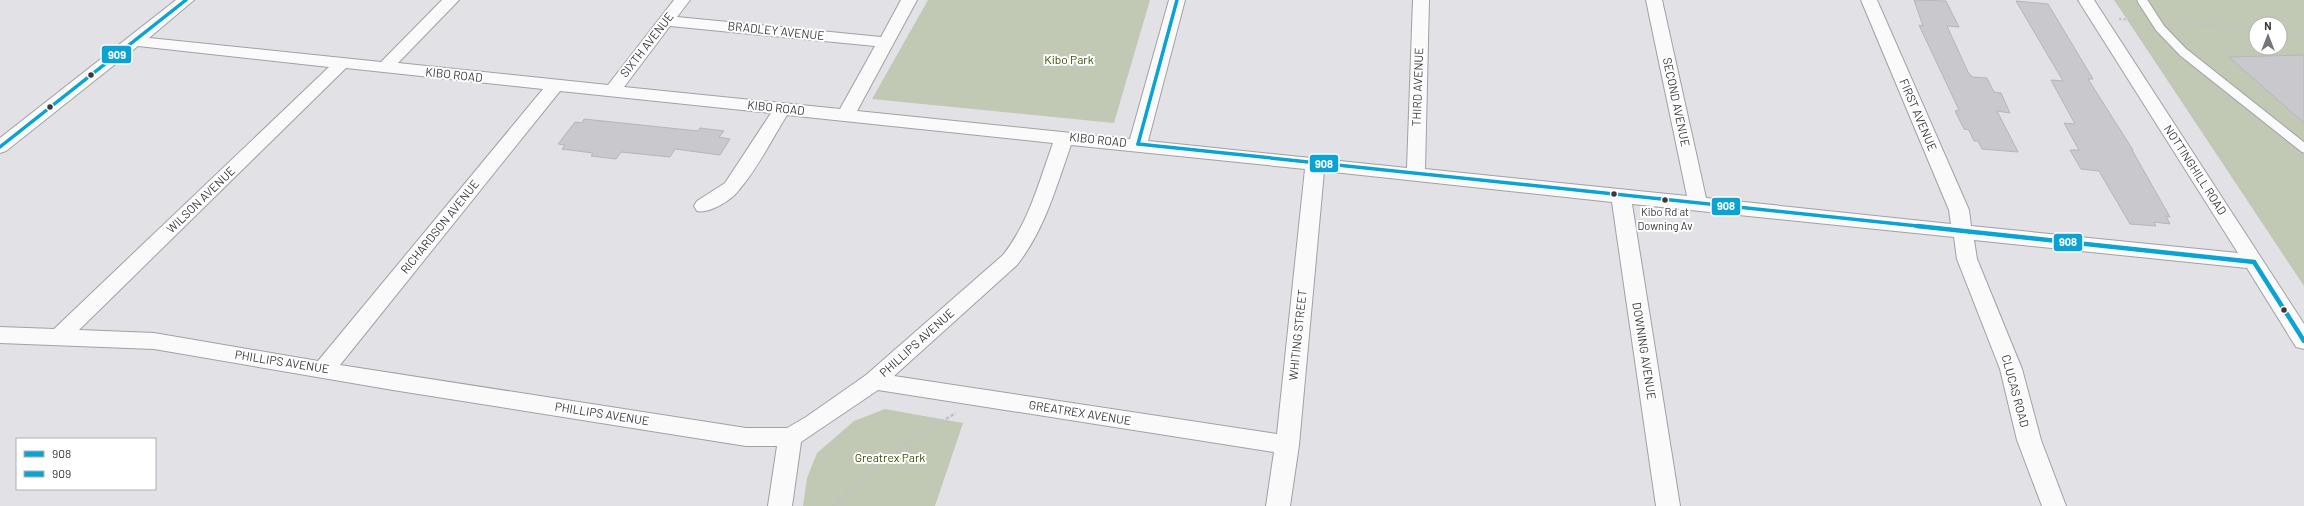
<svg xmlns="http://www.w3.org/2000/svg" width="2304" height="506" font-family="Barlow,sans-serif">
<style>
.green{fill:#c1c9b4;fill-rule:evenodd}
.building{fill:#c9c8cc;stroke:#b6b6b9}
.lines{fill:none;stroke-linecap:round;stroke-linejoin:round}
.lane-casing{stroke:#a1a0a3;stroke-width:11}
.street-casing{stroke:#a1a0a3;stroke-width:2}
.path-far1{stroke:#c2c2c4;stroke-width:2;stroke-dasharray:2.5 2;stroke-linecap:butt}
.path{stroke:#c2c2c4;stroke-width:2.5;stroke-dasharray:3.5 2;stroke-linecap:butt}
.lane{stroke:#fbfafb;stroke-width:9}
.street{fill:#fbfafb;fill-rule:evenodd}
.bus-1-far1-casing{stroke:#fff;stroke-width:6}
.bus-1-casing{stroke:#fff;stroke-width:8}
.bus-2-casing{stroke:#fff;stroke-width:6}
.bus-1-far1{stroke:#09a3d4;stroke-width:3.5}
.bus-1{stroke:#09a3d4;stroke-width:4.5}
.bus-2{stroke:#09a3d4;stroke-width:3.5}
.bus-dot{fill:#3a3a3d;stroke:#fff;stroke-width:1.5}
.labels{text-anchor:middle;stroke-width:4;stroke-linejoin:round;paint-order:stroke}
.bus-label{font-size:11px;fill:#3a3a3d;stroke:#fff}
.street-label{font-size:12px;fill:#3a3a3d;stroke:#fff}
.park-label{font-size:12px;fill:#3b4e02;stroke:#fff}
.line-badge{stroke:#fff;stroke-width:1.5}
.badge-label{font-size:11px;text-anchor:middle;font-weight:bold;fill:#fff}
</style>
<rect width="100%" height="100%" fill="#e2e1e6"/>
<g class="green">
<polygon points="928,0 1150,0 1114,123 872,99"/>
<path d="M2114,0H2304V286ZM2256,24H2280V48H2256Z"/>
<polygon points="885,409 963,423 935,506 803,506 807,478 817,453 854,421"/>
</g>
<g class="building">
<polygon points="1914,0 1946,1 1959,27 1947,26 1968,72 1972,77 1987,78 1994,92 2001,93 2010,113 1997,111 2018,152 1982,149 1978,141 1974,141 1969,130 1964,129 1955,111 1959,110 1919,25 1923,26"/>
<polygon points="2016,1 2048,4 2093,79 2088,79 2133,150 2132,150 2170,217 2166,216 2170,224 2154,222 2156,226 2130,224 2099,171 2081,169 2070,150 2079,150 2064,123 2075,124 2051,80 2063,81"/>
<polygon points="2304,55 2304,123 2229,57"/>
<polygon points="584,119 698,131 700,128 724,131 719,137 730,139 720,155 675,149 670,157 621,152 616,159 591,156 593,153 562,149 565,145 558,144 575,122 582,123"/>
</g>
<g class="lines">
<defs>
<polyline id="lane" points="2142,0 2160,28 2183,52 2304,148"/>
<path id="street" d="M176,0H194L149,38L381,62L442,0H459L398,63L608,85L674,0H690L677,17L881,37L901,0H917L857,111L1130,139L1169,0H1185L1148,141L1407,168L1413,0H1429L1425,169L1687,196L1646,0H1662L1706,198L1951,224L1949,210L1861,0H1877L1969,210L1971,226L2238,253L2078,0H2094L2304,324V349L2296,347L2247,268L1974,240L1977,259L2022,369L2041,440L2066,506H2042L2017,440L2000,369L1957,259L1954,237L1632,204L1680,506H1656L1612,202L1324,171L1299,445L1290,506H1266L1274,452L878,390L801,442L792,506H768L777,446H746L393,390L154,349L0,343V327L54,329L329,67L138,46L6,151L0,153V138ZM670,26L875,46L840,109L624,87ZM346,68L543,89L318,361L154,333L79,330ZM560,91L771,113L725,183L697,201L694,206L697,211C709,214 732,200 739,190C758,168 772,139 787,115L1053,143C1039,182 1029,222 1003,255L866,375L806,417L787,428H746L340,365ZM1071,145L1305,169L1277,434L894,376L1017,265C1045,229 1056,187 1071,145Z"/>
</defs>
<use href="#lane" class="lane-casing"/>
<use href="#street" class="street-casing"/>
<g class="path-far1">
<polyline points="2119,19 2136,20"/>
<polyline points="2204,21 2211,27"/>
<polyline points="2252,23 2256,27"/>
<polyline points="2179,24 2256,28"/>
<polyline points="2280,30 2304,35"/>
</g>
<polyline class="path" points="833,506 912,439 956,413"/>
<use href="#lane" class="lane"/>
<use href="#street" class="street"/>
<defs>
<g id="bus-1-far1">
<polyline points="1138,144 1927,227"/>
<polyline points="1138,144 1177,0"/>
</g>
<g id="bus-1">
<polyline points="1917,226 2254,262"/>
<polyline points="2254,262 2304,341"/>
</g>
<polyline id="bus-2" points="0,147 186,0"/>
</defs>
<use href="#bus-1-far1" class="bus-1-far1-casing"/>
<use href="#bus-1" class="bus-1-casing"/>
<use href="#bus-2" class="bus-2-casing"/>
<use href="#bus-1-far1" class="bus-1-far1"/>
<use href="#bus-1" class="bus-1"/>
<use href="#bus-2" class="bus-2"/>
</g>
<g class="bus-dot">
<circle cx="91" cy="75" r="3.5"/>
<circle cx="50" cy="107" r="3.5"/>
<circle cx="1614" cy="194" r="3.5"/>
<circle cx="1665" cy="200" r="3.5"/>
<circle cx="2284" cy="310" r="3.5"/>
</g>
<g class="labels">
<g class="bus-label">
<text x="1665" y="216">Kibo Rd at<tspan x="1665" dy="14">Downing Av</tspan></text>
</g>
<g class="street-label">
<text transform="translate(776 31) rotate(6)" y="4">BRADLEY AVENUE</text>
<text transform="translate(647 45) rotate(-52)" y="4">SIXTH AVENUE</text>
<text transform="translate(454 75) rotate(6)" y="4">KIBO ROAD</text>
<text transform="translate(1418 87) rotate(-88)" y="4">THIRD AVENUE</text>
<text transform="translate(1676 102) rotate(78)" y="4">SECOND AVENUE</text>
<text transform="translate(776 108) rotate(6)" y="4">KIBO ROAD</text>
<text transform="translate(1918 115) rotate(67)" y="4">FIRST AVENUE</text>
<text transform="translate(1098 140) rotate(6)" y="4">KIBO ROAD</text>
<text transform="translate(2195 170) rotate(57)" y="4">NOTTINGHILL ROAD</text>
<text transform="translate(201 200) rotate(-44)" y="4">WILSON AVENUE</text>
<text transform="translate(440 227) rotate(-51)" y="4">RICHARDSON AVENUE</text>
<text transform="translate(1298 335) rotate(-84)" y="4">WHITING STREET</text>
<text transform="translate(917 343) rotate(-42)" y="4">PHILLIPS AVENUE</text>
<text transform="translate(1644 351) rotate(81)" y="4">DOWNING AVENUE</text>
<text transform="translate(282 362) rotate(9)" y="4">PHILLIPS AVENUE</text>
<text transform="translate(2015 391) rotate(75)" y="4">CLUCAS ROAD</text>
<text transform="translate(1080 413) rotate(9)" y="4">GREATREX AVENUE</text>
<text transform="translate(602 414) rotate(9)" y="4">PHILLIPS AVENUE</text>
</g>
<g class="park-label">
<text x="1069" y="64">Kibo Park</text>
<text x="890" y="462">Greatrex Park</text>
</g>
</g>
<g class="line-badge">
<rect x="101" y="45" width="31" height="19" rx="4" fill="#09a3d4"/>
<rect x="1309" y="154" width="30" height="19" rx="4" fill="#09a3d4"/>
<rect x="1711" y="197" width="30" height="19" rx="4" fill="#09a3d4"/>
<rect x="2053" y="233" width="30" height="19" rx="4" fill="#09a3d4"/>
</g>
<g class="badge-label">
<text x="117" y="59">909</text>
<text x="1324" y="168">908</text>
<text x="1726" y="210">908</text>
<text x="2068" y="246">908</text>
</g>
<rect x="16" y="438" width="140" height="52" fill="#ffffff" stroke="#b0b0b1"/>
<rect x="24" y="451" width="20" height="6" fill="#09a3d4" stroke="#b0b0b1"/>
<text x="52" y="458" font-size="12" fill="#3a3a3d">908</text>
<rect x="24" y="471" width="20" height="6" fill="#09a3d4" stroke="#b0b0b1"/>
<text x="52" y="478" font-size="12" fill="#3a3a3d">909</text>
<g transform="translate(2268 36)"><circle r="19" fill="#ffffff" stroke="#b0b0b1"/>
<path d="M0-3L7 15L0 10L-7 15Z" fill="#757478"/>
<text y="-6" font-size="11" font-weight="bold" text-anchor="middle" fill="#3a3a3d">N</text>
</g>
</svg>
